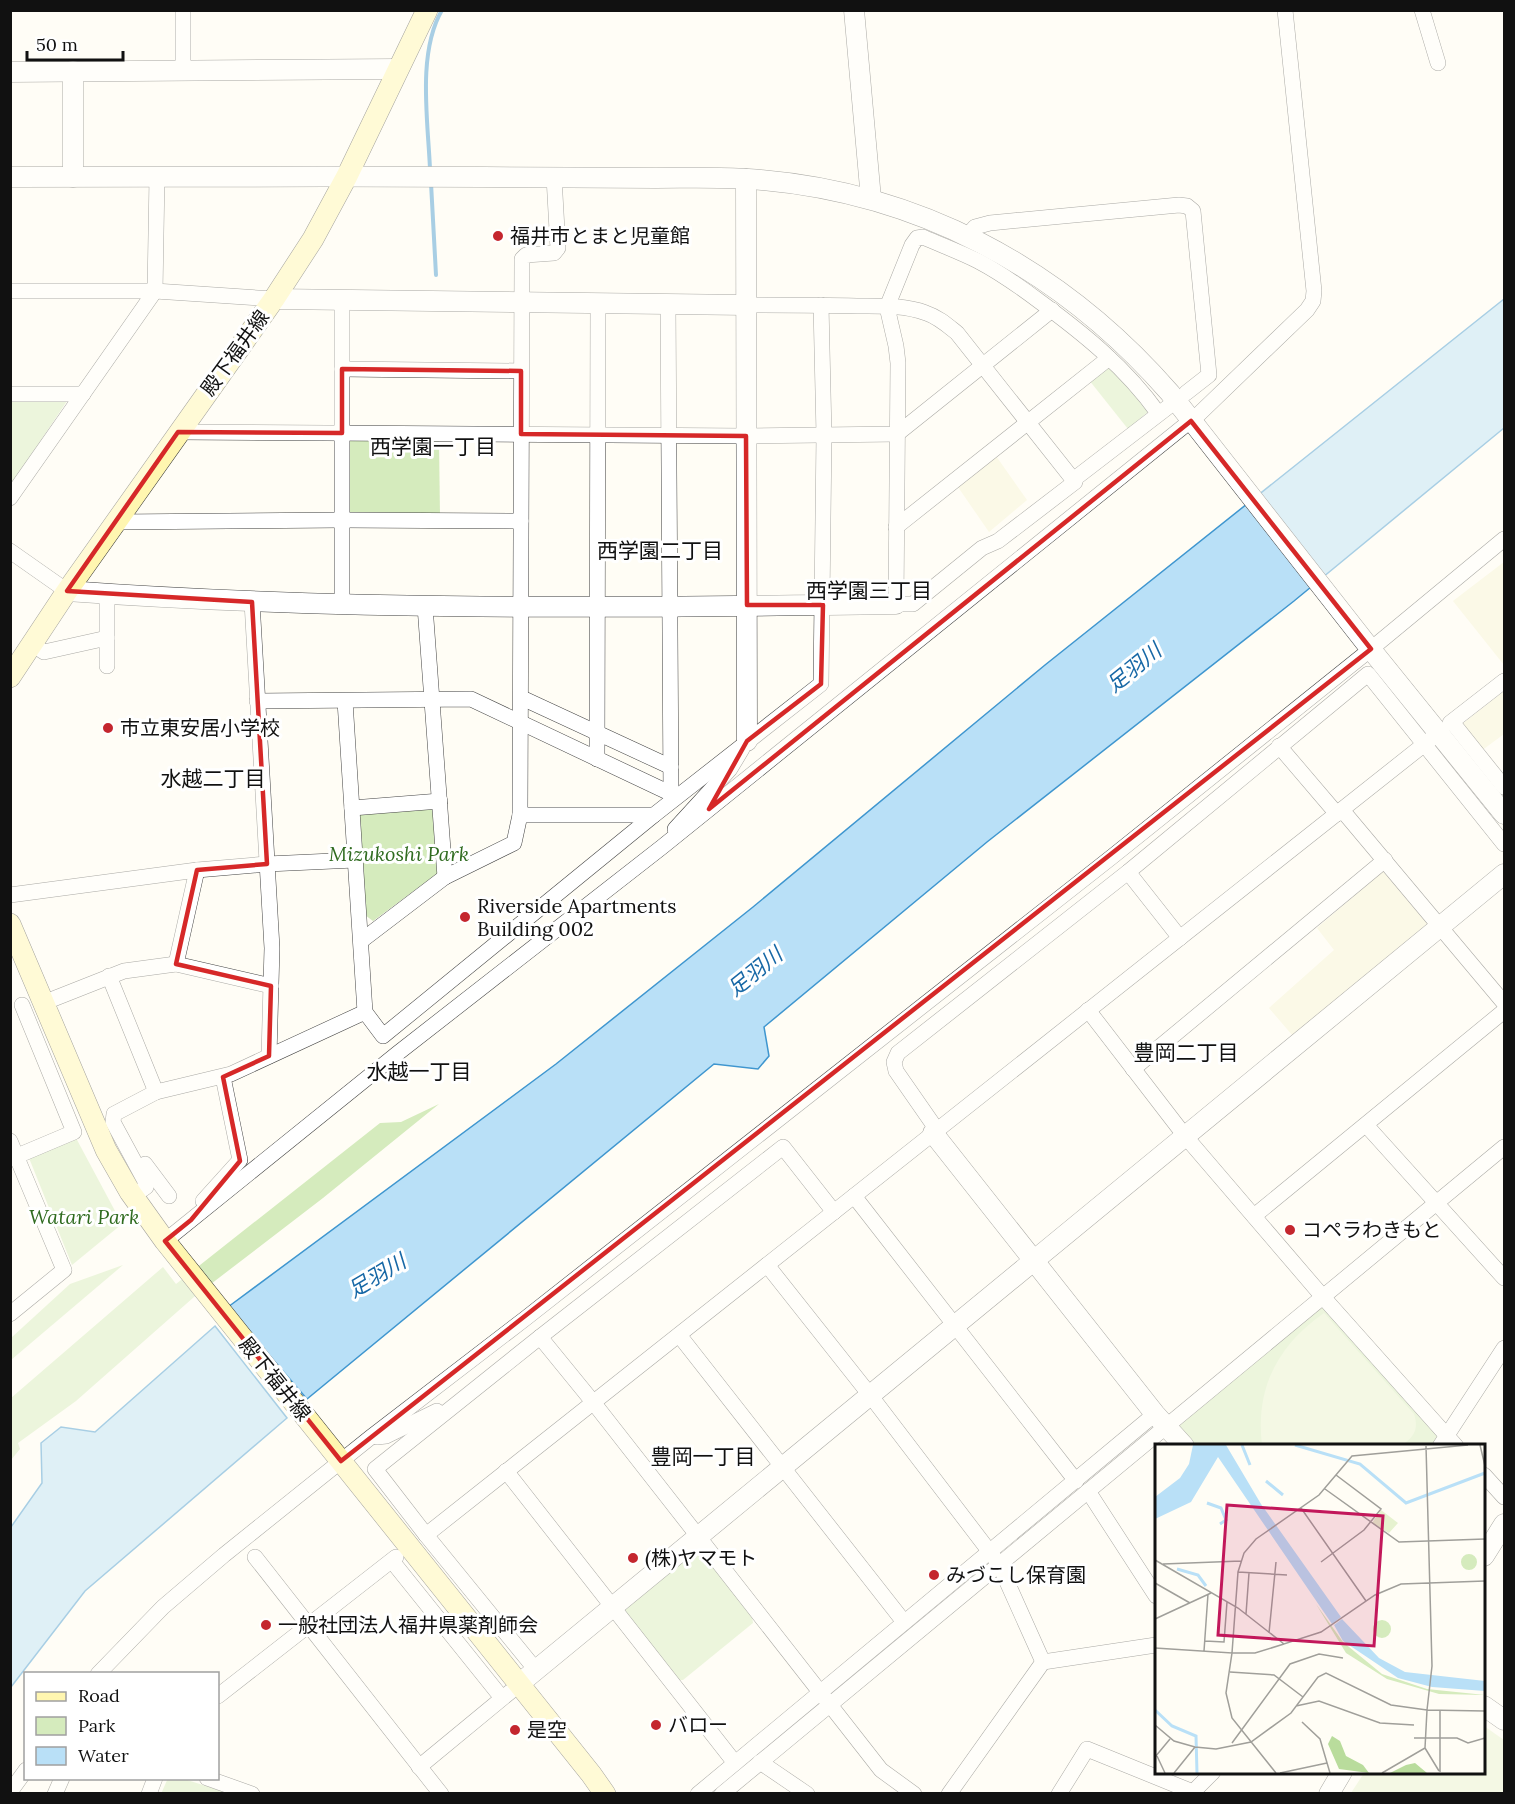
<svg xmlns="http://www.w3.org/2000/svg" width="1515" height="1804" font-family="Lora,'Noto Sans JP',serif">
<style>
.farmland{fill:#f6f3d4}
.green{fill:#d5ebbd}
.pitch{fill:#e6f2cf}
.water{fill:#b9e0f7;stroke:#3f96cf;stroke-width:1.5}
.lines{fill:none;stroke-linecap:round;stroke-linejoin:round}
.stream{stroke:#3f96cf;stroke-width:4}
.minor-casing{stroke:#444;stroke-width:16}
.tertiary-casing{stroke:#444;stroke-width:21}
.secondary-casing{stroke:#333;stroke-width:22}
.minor{stroke:#fff;stroke-width:15}
.tertiary{stroke:#fff;stroke-width:20}
.secondary{stroke:#fff6b0;stroke-width:21}
.marked{fill:none;stroke:#d62828;stroke-width:4.5;stroke-linejoin:round}
.poi-dot{fill:#c4262e;stroke:#fff;stroke-width:2}
.labels{text-anchor:middle;stroke-width:6;stroke-linejoin:round;paint-order:stroke}
.poi-label{font-size:20px;fill:#111;stroke:#fff;text-anchor:start}
.street-label{font-size:20px;fill:#111;stroke:#fff}
.park-label{font-size:20px;font-style:italic;fill:#2f6b1f;stroke:#fff}
.neighbourhood-label{font-size:21px;fill:#111;stroke:#fff}
.water-label{font-size:21px;font-style:italic;fill:#1768a6;stroke:#fff}
.inset-river{fill:none;stroke:#b9e0f7;stroke-width:3}
.inset-road{fill:none;stroke:#a09f9a;stroke-width:1.5}
.view{fill:#c2185b;fill-opacity:0.15;stroke:#c2185b;stroke-width:3}
.inset-edge{fill:none;stroke:#111;stroke-width:3}
</style>
<rect width="100%" height="100%" fill="#fffdf5"/>
<g class="farmland">
<polygon points="996,456 1027,500 989,532 958,487"/>
<polygon points="1504,562 1504,665 1453,601"/>
<polygon points="1504,691 1504,734 1481,751 1462,724"/>
<polygon points="1385,869 1430,922 1293,1036 1269,1008 1334,950 1317,928"/>
</g>
<g class="green">
<polygon points="1107,366 1130,387 1149,411 1128,429 1089,380"/>
<polygon points="11,401 67,401 11,485"/>
<polygon points="348,439 439,440 440,516 348,513"/>
<polygon points="433,807 438,873 373,921 365,915 358,812"/>
<polygon points="439,1104 323,1198 194,1297 76,1401 18,1443 20,1449 11,1460 11,1398 163,1267 176,1284 380,1123 401,1122"/>
<polygon points="76,1138 122,1224 72,1265 29,1158"/>
<polygon points="123,1265 11,1360 11,1338 70,1284"/>
<polygon points="1318,1301 1446,1435 1440,1446 1191,1446 1170,1423"/>
<polygon points="695,1549 700,1550 752,1616 753,1623 683,1680 676,1680 624,1614 625,1608"/>
<polygon points="168,1778 184,1779 228,1793 161,1794"/>
</g>
<g class="pitch">
<path d="M1324,1313L1414,1414C1419,1429 1414,1437 1402,1445H1262C1255,1388 1278,1345 1324,1313Z"/>
<polygon points="1484,1726 1504,1740 1504,1793 1351,1793 1364,1773 1484,1772"/>
</g>
<g class="water">
<polygon points="1504,299 1504,428 1294,601 987,842 764,1027 769,1056 758,1069 714,1064 307,1399 228,1307 556,1064 753,907 1045,665"/>
<polygon points="215,1326 287,1418 85,1591 11,1687 11,1527 42,1483 41,1443 61,1427 95,1432"/>
</g>
<g class="lines">
<g class="stream">
<path d="M430,169C428,121 417,53 442,10"/>
<polyline points="431,183 436,275"/>
</g>
<defs>
<g id="minor">
<polyline points="183,10 183,71"/>
<polyline points="1422,10 1438,63"/>
<polyline points="554,177 558,248 554,253 526,255 522,259 522,263 520,815 654,815 821,684 824,435 821,305"/>
<polyline points="968,235 975,227 990,223 1179,205 1187,206 1193,211 1209,375 1186,393"/>
<polyline points="10,291 155,291 274,299"/>
<polyline points="668,304 671,794"/>
<path d="M746,305C783,305 820,305 857,306C880,306 905,305 926,313C938,317 947,325 957,333L1075,482L998,541L982,548L913,604H896L898,363L896,346L887,307L912,245L917,238L923,237C941,245 960,252 978,261C999,272 1019,286 1039,301C1084,334 1126,368 1158,413"/>
<polyline points="342,369 521,371"/>
<polyline points="10,394 83,394"/>
<polyline points="178,432 746,436 897,434 1052,310"/>
<polyline points="1073,480 1168,407"/>
<polyline points="10,498 155,291 157,177"/>
<polyline points="117,522 341,520 521,521"/>
<polyline points="896,527 1109,358"/>
<polyline points="10,551 67,591"/>
<polyline points="107,594 107,666"/>
<polyline points="252,602 272,948 269,1056"/>
<polyline points="342,604 342,300"/>
<polyline points="425,606 445,877"/>
<polyline points="32,644 44,652 107,638"/>
<polyline points="522,698 671,767"/>
<polyline points="257,701 471,699 676,796"/>
<polyline points="345,701 365,1012 383,1036 654,815"/>
<polyline points="1452,722 1504,787"/>
<polyline points="1450,723 1504,681"/>
<polyline points="1279,746 1337,814"/>
<polyline points="597,759 598,302"/>
<polyline points="352,808 440,801"/>
<polyline points="1342,810 1504,1003"/>
<polyline points="675,829 730,769 742,749"/>
<polyline points="1128,872 1180,938"/>
<polyline points="10,895 197,870 267,864 355,860"/>
<polyline points="361,941 445,877 514,843 520,815"/>
<polyline points="176,964 197,870"/>
<polyline points="109,976 156,1092"/>
<polyline points="43,1003 124,971 176,964 271,986"/>
<polyline points="1088,1010 1185,1136 1323,1297 1456,1446"/>
<polyline points="1133,1069 1385,860"/>
<polyline points="1366,1125 1504,1278"/>
<polyline points="937,1130 896,1071 894,1062 898,1053 1128,872 1368,674 1504,844"/>
<polyline points="10,1141 64,1270 10,1314"/>
<polyline points="10,1159 74,1132 22,1005"/>
<polyline points="145,1164 169,1196"/>
<polyline points="133,1196 146,1187 146,1183 113,1122 114,1114 156,1092 231,1074 365,1012"/>
<polyline points="854,1196 1076,1481"/>
<polyline points="203,1201 240,1160 223,1077"/>
<polyline points="1254,1216 1504,1011"/>
<polyline points="165,1241 398,1053 662,847 1199,414 1307,310 1313,301 1314,291 1285,10"/>
<polyline points="767,1265 870,1395 999,1564 1043,1662"/>
<polyline points="679,1335 904,1622"/>
<polyline points="540,1337 593,1402 881,1770 914,1794"/>
<polyline points="377,1437 386,1436 437,1411"/>
<polyline points="1440,1446 1504,1348"/>
<polyline points="506,1471 735,1763"/>
<polyline points="1484,1475 1504,1497"/>
<polyline points="1088,1491 1156,1596"/>
<polyline points="426,1535 1431,739"/>
<polyline points="255,1557 441,1794"/>
<polyline points="392,1561 502,1698"/>
<polyline points="536,1670 426,1535 375,1469 540,1337 783,1147 834,1212"/>
<polyline points="98,1674 163,1607 224,1555 371,1437 526,1318 1113,856 1371,649 1504,539"/>
<polyline points="218,1696 396,1557"/>
<polyline points="760,1762 807,1794"/>
<polyline points="419,1767 510,1692"/>
<polyline points="207,1778 252,1794"/>
<polyline points="10,1792 26,1770"/>
<polyline points="55,1794 62,1778"/>
<polyline points="149,1794 155,1778"/>
<polyline points="698,1794 1155,1414"/>
<polyline points="722,1794 1504,1147"/>
<polyline points="949,1794 1043,1662 1156,1645"/>
<polyline points="1059,1794 1087,1749 1193,1792 1213,1772"/>
</g>
<g id="tertiary">
<polyline points="854,10 871,199"/>
<polyline points="10,72 398,69"/>
<path d="M10,177C168,177 326,176 484,177C541,177 599,178 656,178C687,178 718,177 748,179C915,190 1060,267 1170,393L1365,642L1504,814"/>
<polyline points="73,177 73,71"/>
<polyline points="746,179 747,741"/>
<polyline points="274,299 746,305"/>
<path d="M67,591C343,611 620,608 896,604"/>
<polyline points="933,1133 1155,1414 1184,1446"/>
<polyline points="1484,1556 1504,1524"/>
<polyline points="519,1684 1504,874"/>
<polyline points="1484,1706 1504,1720"/>
<polyline points="1329,1794 1342,1772"/>
</g>
<g id="secondary">
<polyline points="10,677 67,591 274,299 313,239 347,176 427,10"/>
<polyline points="10,924 106,1150 130,1192 165,1241 591,1774 605,1794"/>
</g>
</defs>
<use href="#minor" class="minor-casing"/>
<use href="#tertiary" class="tertiary-casing"/>
<use href="#secondary" class="secondary-casing"/>
<use href="#minor" class="minor"/>
<use href="#tertiary" class="tertiary"/>
<use href="#secondary" class="secondary"/>
</g>
<path d="M0 0H1515V1804H0ZM342,369L521,371V434L746,436L747,605H823L821,684L747,741L709,809L1191,421L1371,649L341,1461L165,1241L191,1220L240,1161L223,1077L269,1056L271,986L176,964L197,870L267,864L252,602L67,591L178,432L342,433Z" fill="#fffdf5" fill-opacity=".55" fill-rule="evenodd"/>
<path class="marked" d="M342,369L521,371V434L746,436L747,605H823L821,684L747,741L709,809L1191,421L1371,649L341,1461L165,1241L191,1220L240,1161L223,1077L269,1056L271,986L176,964L197,870L267,864L252,602L67,591L178,432L342,433Z"/>
<g class="poi-dot">
<circle cx="498" cy="236" r="6"/>
<circle cx="108" cy="728" r="6"/>
<circle cx="465" cy="917" r="6"/>
<circle cx="1290" cy="1230" r="6"/>
<circle cx="633" cy="1558" r="6"/>
<circle cx="934" cy="1575" r="6"/>
<circle cx="266" cy="1625" r="6"/>
<circle cx="656" cy="1725" r="6"/>
<circle cx="515" cy="1730" r="6"/>
</g>
<g class="labels">
<g class="poi-label">
<text x="510" y="243">福井市とまと児童館</text>
<text x="120" y="735">市立東安居小学校</text>
<text x="477" y="913">Riverside Apartments<tspan x="477" dy="23">Building 002</tspan></text>
<text x="1302" y="1237">コペラわきもと</text>
<text x="645" y="1565">(株)ヤマモト</text>
<text x="946" y="1582">みづこし保育園</text>
<text x="278" y="1632">一般社団法人福井県薬剤師会</text>
<text x="668" y="1732">バロー</text>
<text x="527" y="1737">是空</text>
</g>
<g class="street-label">
<text transform="translate(235 353) rotate(-54)" y="7">殿下福井線</text>
<text transform="translate(275 1379) rotate(51)" y="7">殿下福井線</text>
</g>
<g class="park-label">
<text x="399" y="861">Mizukoshi Park</text>
<text x="84" y="1224">Watari Park</text>
</g>
<g class="neighbourhood-label">
<text x="433" y="454">西学園一丁目</text>
<text x="660" y="558">西学園二丁目</text>
<text x="869" y="598">西学園三丁目</text>
<text x="213" y="786">水越二丁目</text>
<text x="1186" y="1060">豊岡二丁目</text>
<text x="419" y="1079">水越一丁目</text>
<text x="703" y="1464">豊岡一丁目</text>
</g>
<g class="water-label">
<text transform="translate(1134 668) rotate(-39)" y="7">足羽川</text>
<text transform="translate(755 972) rotate(-39)" y="7">足羽川</text>
<text transform="translate(377 1276) rotate(-31)" y="7">足羽川</text>
</g>
</g>
<g transform="translate(1155 1444)">
<rect width="330" height="330" fill="#fffdf5"/>
<path d="M306 118a8 8 0 1 1 16 0a8 8 0 1 1-16 0ZM161,160L188,198L227,230L272,245L330,251L284,250L232,235L191,209ZM218 185a9 9 0 1 1 18 0a9 9 0 1 1-18 0Z" fill="#d5ebbd"/>
<path d="M177,292L185,297L191,312L208,321L214,329L184,325L173,300ZM260,319L272,329H235L251,321Z" fill="#b9dc9c"/>
<path d="M226,66L243,79L234,89L217,79Z" fill="#e6f2cf"/>
<path d="M38,1H71L106,60L186,173L177,180L63,13L36,58L0,75V53L25,34L34,20ZM187,175L224,214L250,228L330,237V247L277,243L243,234L188,197L179,181Z" fill="#b9e0f7"/>
<path class="inset-river" d="M87,1L95,21M140,1L205,20L251,59L330,29M111,37L128,51M52,59L66,64L71,76L65,80M22,125L43,131L51,142M0,266L17,282L41,292L42,329"/>
<path class="inset-road" d="M325,1L330,22M271,2L277,222L272,266M170,45L244,98L330,95M146,64L211,157M0,116L83,164L129,200L166,188L220,151L246,140L330,137M166,118L209,86L226,65L181,31M8,120L86,117M83,128L132,131M0,139L35,159M91,170L94,129M0,175L56,149M114,189L121,118M50,197L69,198L72,158M0,204L77,209L83,128L89,109L101,95L164,51L197,12L313,1M49,207L53,150M75,228L119,231L148,253M141,262L164,257L225,279L259,281M285,266V328M147,278L165,295L175,329M0,281L19,297L40,303L61,305L96,298L136,269L163,233L171,229L236,261L272,266M259,294H302L313,299L330,294M77,299L135,220L164,210L188,214M270,304L284,327M2,312L10,329M0,313L15,295M19,329L40,303M121,329L77,274L71,249L77,209H100L129,200M125,329L172,319M227,329L270,304L272,266L330,267"/>
<path class="view" d="M72,61L228,72L219,202L63,191Z"/>
<rect width="330" height="330" class="inset-edge"/>
</g>
<rect width="1515" height="1804" fill="none" stroke="#111111" stroke-width="24"/>
<rect x="24" y="1672" width="195" height="108" fill="#ffffff" stroke="#a0a0a0" stroke-width="1.5"/>
<rect x="36" y="1692" width="30" height="9" fill="#fff6b0" stroke="#a0a0a0" stroke-width="1.5"/>
<text x="78" y="1702" font-size="18" fill="#111111">Road</text>
<rect x="36" y="1717" width="30" height="18" fill="#d5ebbd" stroke="#a0a0a0" stroke-width="1.5"/>
<text x="78" y="1732" font-size="18" fill="#111111">Park</text>
<rect x="36" y="1747" width="30" height="18" fill="#b9e0f7" stroke="#a0a0a0" stroke-width="1.5"/>
<text x="78" y="1762" font-size="18" fill="#111111">Water</text>
<path d="M27 51v9h96v-9" fill="none" stroke="#111111" stroke-width="3"/>
<text x="36" y="51" font-size="18" fill="#111111" stroke="#ffffff" stroke-width="4.5" paint-order="stroke">50 m</text>
</svg>
